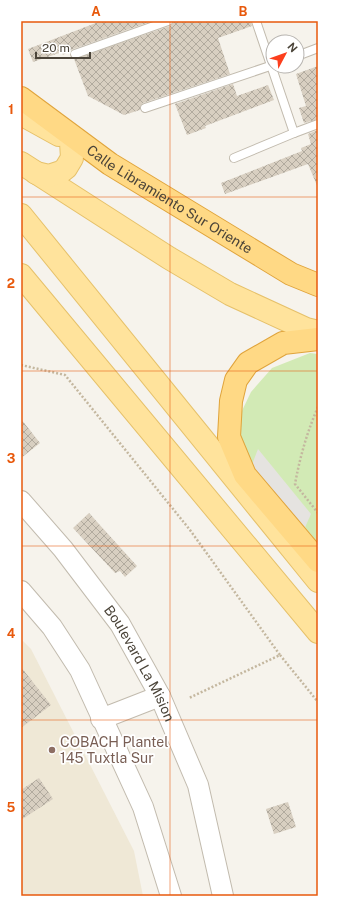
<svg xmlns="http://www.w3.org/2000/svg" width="339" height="917" font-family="'Public Sans',sans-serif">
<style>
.education{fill:#efe8d6}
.green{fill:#d2eab5}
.parking{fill:#e5e3e0}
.building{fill:url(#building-cross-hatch)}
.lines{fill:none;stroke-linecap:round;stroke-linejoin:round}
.service-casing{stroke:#c2bbae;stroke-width:10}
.tertiary-casing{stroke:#c2bbae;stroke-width:22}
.primary-casing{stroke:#e6c16a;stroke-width:24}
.trunk-casing{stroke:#e0a43c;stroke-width:24}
.path{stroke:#c4b79f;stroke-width:2.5;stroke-dasharray:2 2;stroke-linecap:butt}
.service{stroke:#fff;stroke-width:8}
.tertiary{stroke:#fff;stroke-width:20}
.primary{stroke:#ffe39c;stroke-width:22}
.trunk{stroke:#ffd985;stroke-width:22}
.grid{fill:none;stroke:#e8590c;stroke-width:1;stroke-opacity:0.55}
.education-dot{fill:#8d6e63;stroke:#fff;stroke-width:1.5}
.labels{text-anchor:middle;stroke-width:3.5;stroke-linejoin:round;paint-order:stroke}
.street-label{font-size:14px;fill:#4b4439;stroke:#fff}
.education-label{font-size:14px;fill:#785e54;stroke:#fff;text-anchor:start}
.neatline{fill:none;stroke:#e8590c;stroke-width:1.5}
.grid-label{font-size:13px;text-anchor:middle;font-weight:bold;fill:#e8590c}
</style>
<defs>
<pattern id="building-cross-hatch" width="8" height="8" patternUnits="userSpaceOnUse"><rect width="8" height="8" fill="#d8cfc1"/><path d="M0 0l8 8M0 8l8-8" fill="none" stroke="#b1aa9e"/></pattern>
</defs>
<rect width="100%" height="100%" fill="#f6f3ec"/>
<polygon class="education" points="21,639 31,649 134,851 143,896 21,896"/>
<polygon class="green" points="310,353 318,354 318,543 248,458 240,442 238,419 251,392 272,368"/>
<polygon class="parking" points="258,449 311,514 303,532 251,467"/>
<g class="building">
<polygon points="101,21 152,21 73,49 63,55 62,52 33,62 28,49"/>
<polygon points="173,21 251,21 252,26 218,38 230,74 143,103 140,107 140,110 124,115 88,96 74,59 170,26"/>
<polygon points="318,66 318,119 304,123 299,108 306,106 296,74"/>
<polygon points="233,84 237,96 268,85 274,100 205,126 206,128 187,135 175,104"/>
<polygon points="318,130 318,188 308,164 225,194 221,183 302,151 301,148 311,144 308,134"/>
<polygon points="21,419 40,443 21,458"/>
<polygon points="89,513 137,566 125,577 120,571 115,573 73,528"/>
<polygon points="21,667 51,705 21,728"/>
<polygon points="39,778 53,799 21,820 21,790"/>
<polygon points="288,802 296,827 274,834 266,809"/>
</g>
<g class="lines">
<defs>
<g id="service">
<polyline points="256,21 294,133 318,124"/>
<polyline points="75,54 168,21"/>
<polyline points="297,56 318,48"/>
<polyline points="145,108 273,65"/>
<polyline points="234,158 294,133"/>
</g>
<g id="tertiary">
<path id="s1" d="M21,501L63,549L120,624L160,696L198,785L223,896"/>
<polyline points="21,591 52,627 80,670 143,807 171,896"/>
<polyline points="101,719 160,696"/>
</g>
<g id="primary">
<polyline points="21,114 59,135"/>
<polyline points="21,163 169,258 230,294 306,329 318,332"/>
<polyline points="36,173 49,176 61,172 66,168 72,158 71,142"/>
<polyline points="21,215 318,581"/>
<polyline points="21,275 318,632"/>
</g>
<g id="trunk">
<path id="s2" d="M21,98L110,164L291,274L318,285"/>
<polyline points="318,339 283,343 248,363 236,380 231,401 229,437 245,475 318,561"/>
</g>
</defs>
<use href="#service" class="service-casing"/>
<use href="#tertiary" class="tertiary-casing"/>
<use href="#primary" class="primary-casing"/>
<use href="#trunk" class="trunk-casing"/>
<g class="path">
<polyline points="21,365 65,375 190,530 280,655 189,698"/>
<path d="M318,407C307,432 300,457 295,484L318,513"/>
<polyline points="280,655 318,702"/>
</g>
<use href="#service" class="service"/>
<use href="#tertiary" class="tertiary"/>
<use href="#primary" class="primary"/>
<use href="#trunk" class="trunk"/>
</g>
<path class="grid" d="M170,21V896M21,197H318M21,371H318M21,546H318M21,720H318"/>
<circle class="education-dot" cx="52" cy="750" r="4"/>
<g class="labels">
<g class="street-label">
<text dy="5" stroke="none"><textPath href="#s2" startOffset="180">Calle Libramiento Sur Oriente</textPath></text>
<text dy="5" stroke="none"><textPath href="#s1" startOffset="202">Boulevard La Mision</textPath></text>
</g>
<g class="education-label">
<text x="60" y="747">COBACH Plantel<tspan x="60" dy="16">145 Tuxtla Sur</tspan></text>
</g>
</g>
<rect width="339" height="917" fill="none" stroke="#ffffff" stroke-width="44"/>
<g transform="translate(285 54) rotate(49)"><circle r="19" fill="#ffffff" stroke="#b7b4b0"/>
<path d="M0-3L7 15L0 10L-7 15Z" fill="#fc3f1d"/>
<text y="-6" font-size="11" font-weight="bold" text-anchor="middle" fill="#4b4439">N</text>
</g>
<path d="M36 52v6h54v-6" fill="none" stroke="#4b4439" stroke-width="2"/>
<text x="42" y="52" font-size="12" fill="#4b4439" stroke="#ffffff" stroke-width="3" paint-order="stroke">20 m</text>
<rect x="22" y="22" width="295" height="873" class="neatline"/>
<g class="grid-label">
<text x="96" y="16">A</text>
<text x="243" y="16">B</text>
<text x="11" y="114">1</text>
<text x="11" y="288">2</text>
<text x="11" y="463">3</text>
<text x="11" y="638">4</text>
<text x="11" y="812">5</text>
</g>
</svg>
